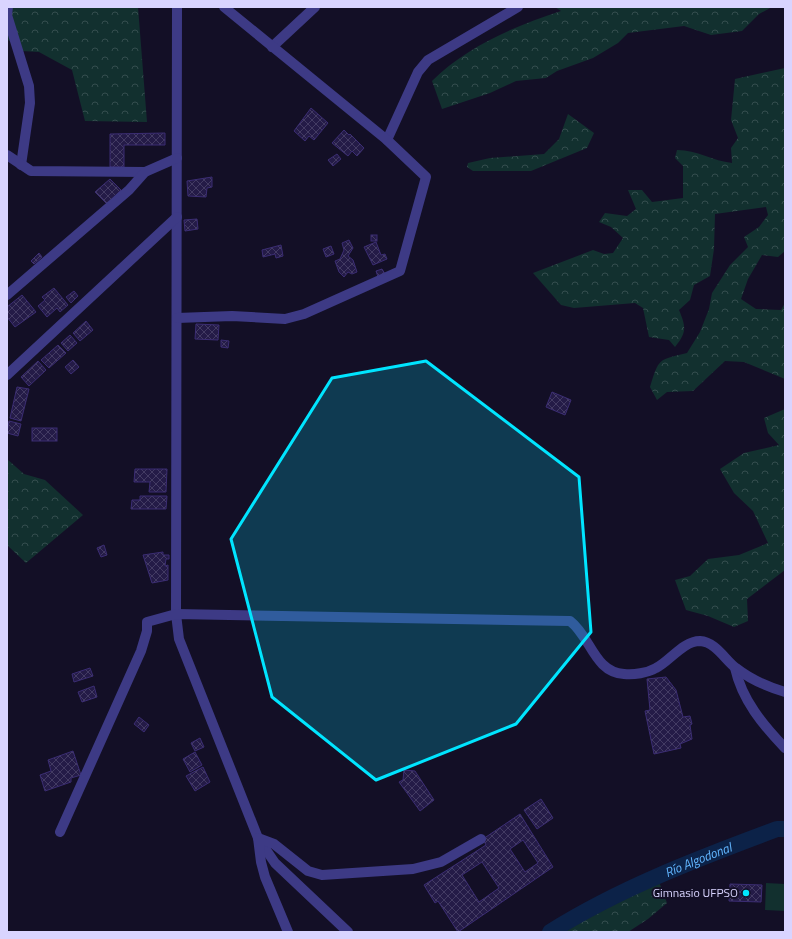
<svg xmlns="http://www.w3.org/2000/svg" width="792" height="939" font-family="'Titillium Web',sans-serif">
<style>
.forest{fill:url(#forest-crowns)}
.pitch{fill:#12302f}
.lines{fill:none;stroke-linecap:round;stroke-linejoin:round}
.river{stroke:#0c2248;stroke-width:16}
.building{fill:url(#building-cross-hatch);stroke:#3b2d73;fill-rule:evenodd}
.minor{stroke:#3d3a85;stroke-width:10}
.marked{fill:#00e5ff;fill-opacity:0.2;stroke:#00e5ff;stroke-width:3;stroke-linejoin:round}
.poi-dot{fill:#00e5ff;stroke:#130f26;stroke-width:1.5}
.labels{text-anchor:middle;stroke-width:4;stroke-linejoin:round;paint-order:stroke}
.poi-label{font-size:12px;fill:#d9d4ff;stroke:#130f26;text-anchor:end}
.water-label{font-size:13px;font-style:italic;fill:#62b6ff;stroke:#130f26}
</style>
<defs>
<pattern id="forest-crowns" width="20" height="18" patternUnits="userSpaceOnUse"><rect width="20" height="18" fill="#12302f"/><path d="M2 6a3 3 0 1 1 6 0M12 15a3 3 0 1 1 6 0" fill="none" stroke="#344d4e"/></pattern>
<pattern id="building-cross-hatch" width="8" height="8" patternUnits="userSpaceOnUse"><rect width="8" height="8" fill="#241b47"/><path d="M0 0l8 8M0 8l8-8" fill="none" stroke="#433b63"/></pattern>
</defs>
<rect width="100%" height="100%" fill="#130f26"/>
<g class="forest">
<polygon points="7,7 138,7 147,122 85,121 72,70 39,52 22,51 7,39"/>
<path d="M555,7H772L759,14L742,31L711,35L684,26L628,33L618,43L593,58L557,71L546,78L516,81L490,93L442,109L432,81C467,46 515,26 561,11Z"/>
<path d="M785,68V251L778,257L762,255L748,279L741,299L756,309L781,310L785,303V379L744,362L725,361L693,391L667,392L657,400L650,387C659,358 658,360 687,353L700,332L709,309L712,293L730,265L748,247L744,237L759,227L768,215L766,207L715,214L714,249L710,276L694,285L690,300L679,310C686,327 687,332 675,347L669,340L649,337L643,308L635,303L574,308L561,305L533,273L593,250L604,254L613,253L623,238L611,227L599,222L605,213L627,216L636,209L628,190H642L652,202L683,198V166L675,158L677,150C697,150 713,161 732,163L731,148L738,138L731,120L735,79Z"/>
<polygon points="568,114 594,133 587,148 531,171 473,171 467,167 468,163 490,158 544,154 559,139"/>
<polygon points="785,409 785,570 747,599 748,621 734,627 708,616 686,610 675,580 690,576 708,559 739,555 768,543 753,511 734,493 720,469 744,453 779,445 768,433 764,418"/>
<polygon points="7,459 24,474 45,480 83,515 26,563 7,545"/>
<polygon points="658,879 667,903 648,919 628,932 553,932 584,912"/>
</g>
<polygon class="pitch" points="766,883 785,884 785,911 765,910"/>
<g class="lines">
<path class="river" id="s1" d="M550,932C620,888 699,858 777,829H785"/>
</g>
<g class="building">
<polygon points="311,108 328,123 314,140 309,136 305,141 294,131"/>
<polygon points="344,130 349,135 350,134 364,148 357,156 352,151 348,156 332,143"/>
<polygon points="165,133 165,145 124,145 124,167 110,167 110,134"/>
<polygon points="337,154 341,159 333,166 328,160"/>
<polygon points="212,177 212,187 207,188 206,197 188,196 187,181"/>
<polygon points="110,179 121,190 107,204 95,192"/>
<polygon points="197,219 198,229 185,231 184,220"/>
<rect x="371" y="235" width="6" height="6"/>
<polygon points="349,240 353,248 348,256 353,260 357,272 352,274 348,272 344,277 339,272 335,261 340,259 344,250 342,243"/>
<polygon points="376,242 381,255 385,254 387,259 373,265 364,247"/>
<polygon points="281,245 283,256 276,258 275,254 263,257 262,250"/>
<polygon points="331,246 334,254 326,257 323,249"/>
<polygon points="39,253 42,257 34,264 31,261"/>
<polygon points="382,269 385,274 378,277 376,271"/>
<polygon points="54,288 68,305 60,312 57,308 47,317 38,306 45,300 42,297"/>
<polygon points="74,291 78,296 71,303 66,297"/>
<polygon points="22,295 36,312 15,327 7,317 7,307"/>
<polygon points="86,321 93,330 80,341 73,333"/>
<polygon points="196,324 219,325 218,340 195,339"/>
<polygon points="70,335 77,343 68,351 61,343"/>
<polygon points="221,340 229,341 228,348 221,347"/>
<polygon points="58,345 66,353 49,368 41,360"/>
<polygon points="73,360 79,367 71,374 65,367"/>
<polygon points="38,361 46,370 29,386 21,377"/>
<polygon points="17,387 29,389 21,421 10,418"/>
<polygon points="552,392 571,400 565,415 546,407"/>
<polygon points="9,421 21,424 18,436 7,433"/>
<rect x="32" y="428" width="25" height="13"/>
<polygon points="135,469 167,469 166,492 149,492 150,482 134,482"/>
<polygon points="140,496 167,496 166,509 131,509 132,500 140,500"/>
<polygon points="104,545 107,555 101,557 97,548"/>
<polygon points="163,552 163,555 169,555 169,559 166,559 165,566 168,565 168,580 152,583 143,555"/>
<polygon points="90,668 93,676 74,682 72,674"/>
<polygon points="666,677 676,690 683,717 690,716 692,724 690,725 692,739 680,744 681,748 654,754 645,711 650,710 647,679"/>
<polygon points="94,686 97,697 82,702 78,692"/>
<polygon points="139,717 149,725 144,732 134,724"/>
<polygon points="200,738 204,747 195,751 191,743"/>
<polygon points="73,751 81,775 71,778 71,782 45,791 40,775 51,771 48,760"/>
<polygon points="195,752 202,765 190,772 183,759"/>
<polygon points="203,767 210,782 195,791 186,776"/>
<polygon points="404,770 415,771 434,800 420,811 399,782 403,780"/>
<polygon points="541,799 553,818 537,829 524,810"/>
<path d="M520,814L553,867L458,932L438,901L435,903L424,885L486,845L483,839ZM523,840L538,863L525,872L510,849ZM482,862L499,888L479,902L462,875Z"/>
<polygon points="730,884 762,885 761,902 729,901"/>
</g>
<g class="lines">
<g class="minor">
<polyline points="8,7 7,15 29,86 30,103 21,165"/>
<polyline points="177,7 176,614 179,639 258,838 275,863 348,932"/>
<polyline points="272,47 315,7"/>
<polyline points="387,140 418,72 428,60 518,7"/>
<polyline points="7,155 31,171 145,172"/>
<polyline points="7,295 129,190 145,172 177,158"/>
<polyline points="177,318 232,316 285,319 304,314 400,271 426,177 387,140 224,7"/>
<polyline points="7,375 177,217"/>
<path d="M735,668C742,700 763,725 785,748"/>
<path d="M60,832L141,651L147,631V622L176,614L570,621C591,637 594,672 624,674C634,675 647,673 656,668C670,661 683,641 700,641C716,642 725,660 736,668C750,679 768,687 785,692"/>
<polyline points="288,932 265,877 261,862 258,838 274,844 308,871 322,875 413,869 441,862 481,839"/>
</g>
</g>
<path class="marked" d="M426,361L579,477L591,632L516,724L376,780L272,697L231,539L332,378Z"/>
<circle class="poi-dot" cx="746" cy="893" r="4"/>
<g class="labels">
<g class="poi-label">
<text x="738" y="897">Gimnasio UFPSO</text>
</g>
<g class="water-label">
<text dy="5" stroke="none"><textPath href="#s1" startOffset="165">Río Algodonal</textPath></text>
</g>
</g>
<rect width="792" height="939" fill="none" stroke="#d9d4ff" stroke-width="16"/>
</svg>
